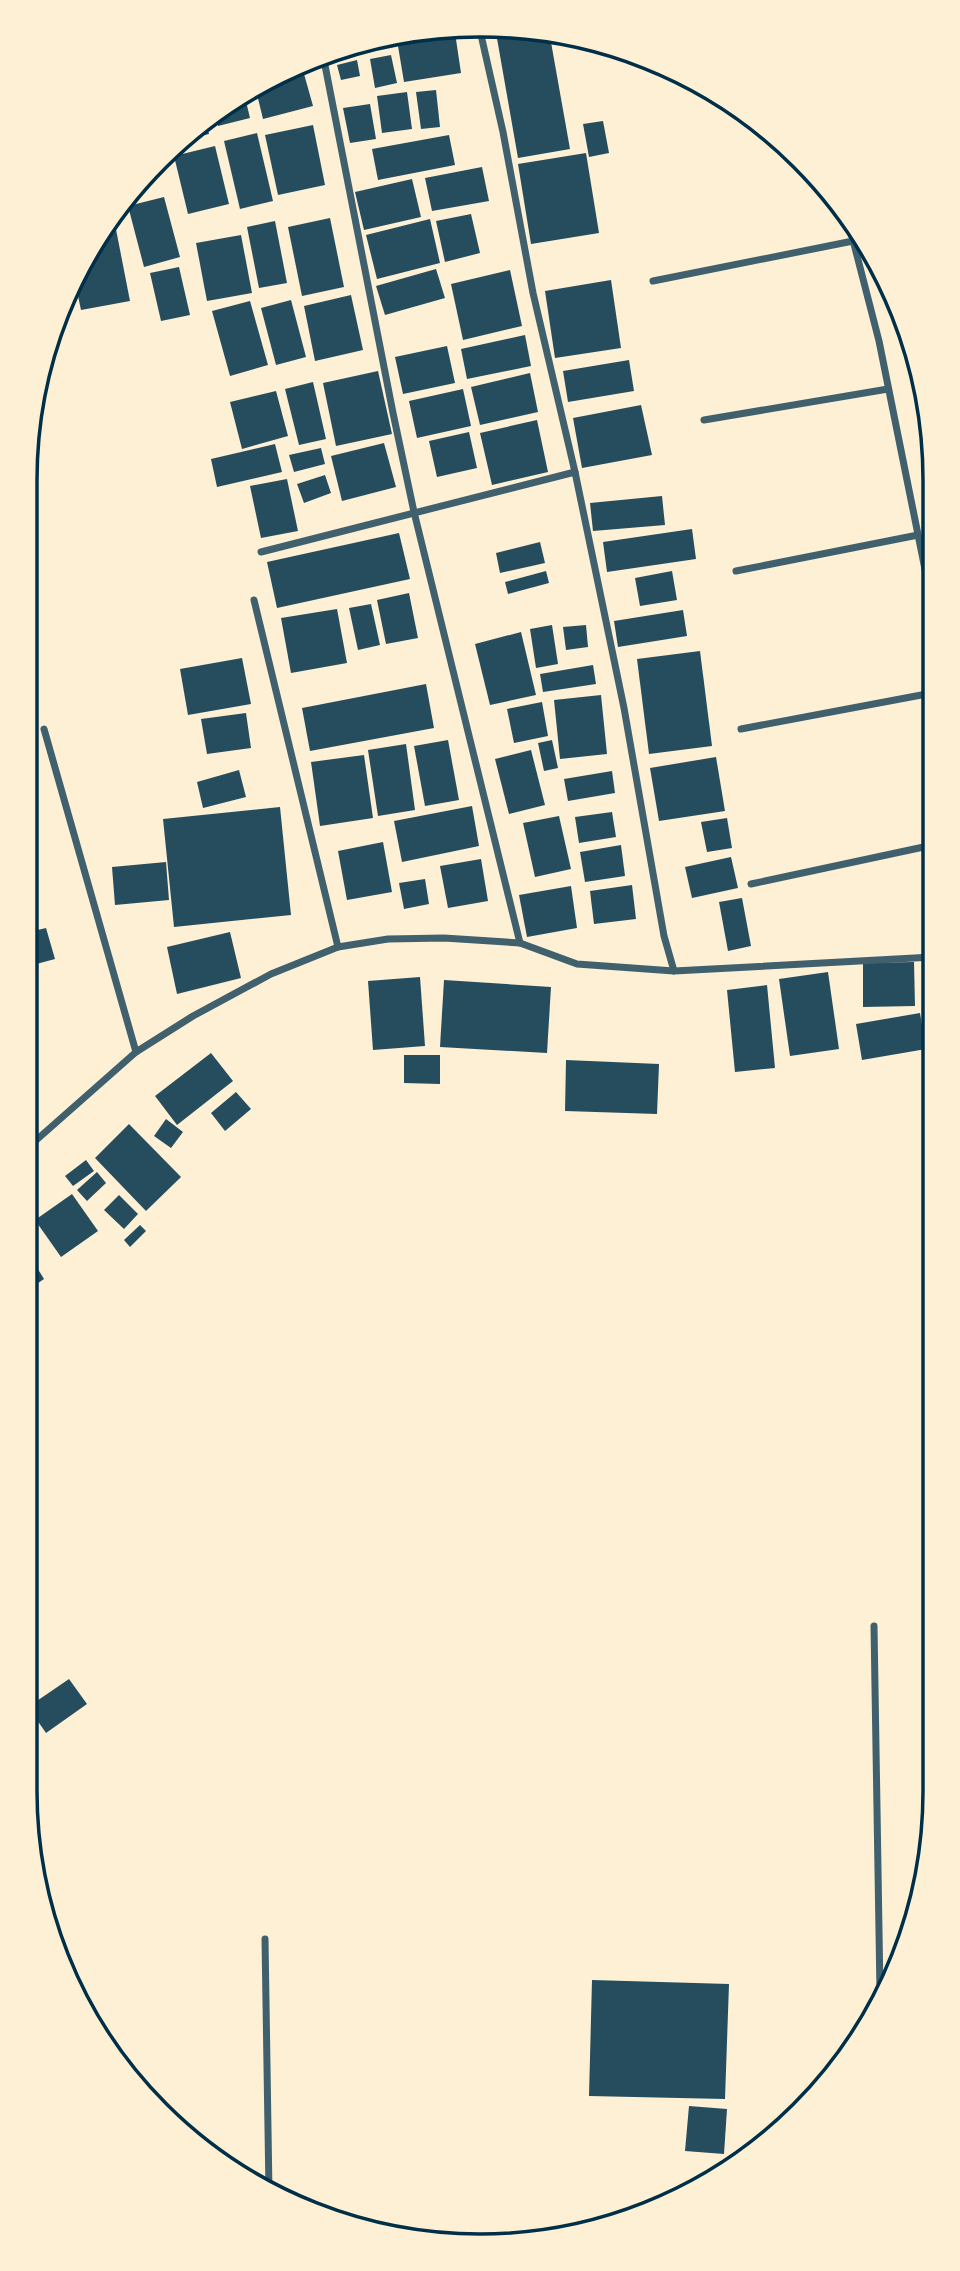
<svg xmlns="http://www.w3.org/2000/svg" width="960" height="2271" font-family="'IBM Plex Serif',serif">
<style>
.building{fill:#264d5e}
.lines{fill:none;stroke-linecap:round;stroke-linejoin:round}
.minor{stroke:#3f606c;stroke-width:7}
.rim{fill:none;stroke:#003049;stroke-width:3.5}
</style>
<rect width="100%" height="100%" fill="#fdf0d5"/>
<g class="building">
<polygon points="454,26 461,73 404,82 396,34"/>
<polygon points="495,27 549,31 570,149 518,158"/>
<polygon points="391,55 397,83 375,88 370,59"/>
<polygon points="357,60 360,76 341,80 337,65"/>
<polygon points="304,74 313,106 263,119 255,86"/>
<polygon points="436,90 440,127 421,129 416,92"/>
<polygon points="407,92 412,129 382,133 377,96"/>
<polygon points="244,93 250,118 218,126 215,111"/>
<polygon points="370,104 376,139 350,143 343,108"/>
<polygon points="205,117 209,134 179,141 203,118"/>
<polygon points="603,121 609,153 589,157 583,124"/>
<polygon points="313,125 325,185 278,195 265,135"/>
<polygon points="257,133 273,201 240,209 224,141"/>
<polygon points="449,135 455,165 378,180 372,149"/>
<polygon points="215,146 229,204 188,214 174,156"/>
<polygon points="586,153 599,233 531,244 518,164"/>
<polygon points="482,167 489,201 432,211 425,178"/>
<polygon points="412,179 421,217 364,230 355,192"/>
<polygon points="164,197 180,257 144,267 128,206"/>
<polygon points="113,214 130,301 81,310 74,277 86,252"/>
<polygon points="471,214 480,253 445,262 436,221"/>
<polygon points="330,218 344,287 302,296 288,227"/>
<polygon points="430,219 440,263 377,279 366,235"/>
<polygon points="275,221 287,283 259,288 247,227"/>
<polygon points="241,235 252,293 207,301 196,243"/>
<polygon points="179,267 190,315 161,321 150,273"/>
<polygon points="436,269 445,298 385,315 376,286"/>
<polygon points="510,270 522,326 463,340 451,284"/>
<polygon points="611,280 621,348 555,358 545,291"/>
<polygon points="351,295 363,350 315,361 304,306"/>
<polygon points="291,300 306,357 276,365 261,308"/>
<polygon points="250,301 268,365 230,376 212,311"/>
<polygon points="525,335 531,366 467,379 461,349"/>
<polygon points="447,346 455,383 403,394 395,357"/>
<polygon points="629,360 634,391 568,402 563,371"/>
<polygon points="378,371 392,434 336,446 323,383"/>
<polygon points="530,373 538,412 480,425 471,387"/>
<polygon points="313,382 326,439 299,445 285,389"/>
<polygon points="463,389 471,426 417,438 409,401"/>
<polygon points="276,391 288,436 242,449 230,402"/>
<polygon points="641,405 652,455 582,468 573,418"/>
<polygon points="537,420 548,472 492,485 480,433"/>
<polygon points="469,432 477,468 437,477 429,441"/>
<polygon points="384,443 396,487 342,501 331,456"/>
<polygon points="275,444 282,472 217,487 211,459"/>
<polygon points="321,448 325,464 294,472 289,455"/>
<polygon points="325,475 331,493 304,503 297,484"/>
<polygon points="287,479 298,531 261,538 250,486"/>
<polygon points="662,496 665,525 593,531 590,503"/>
<polygon points="692,529 696,559 607,572 603,542"/>
<polygon points="399,533 410,579 277,608 267,562"/>
<polygon points="540,542 545,563 500,573 496,553"/>
<polygon points="546,571 549,583 508,594 505,582"/>
<polygon points="672,571 677,600 640,606 635,578"/>
<polygon points="409,593 418,638 386,644 377,600"/>
<polygon points="371,604 380,645 358,650 349,608"/>
<polygon points="337,609 347,663 291,673 281,618"/>
<polygon points="683,610 687,636 618,647 614,621"/>
<polygon points="552,625 558,664 536,668 530,629"/>
<polygon points="586,625 588,647 566,650 563,627"/>
<polygon points="521,632 536,695 490,705 475,644"/>
<polygon points="700,651 712,746 649,754 637,659"/>
<polygon points="242,658 251,704 188,715 180,669"/>
<polygon points="593,665 596,684 543,692 540,674"/>
<polygon points="426,684 434,728 310,751 302,708"/>
<polygon points="601,695 607,754 560,759 554,700"/>
<polygon points="542,702 548,736 514,743 507,709"/>
<polygon points="246,713 251,748 207,754 201,719"/>
<polygon points="448,740 459,800 425,806 414,746"/>
<polygon points="552,740 558,768 544,771 538,743"/>
<polygon points="406,744 415,810 378,816 368,750"/>
<polygon points="531,750 545,805 509,814 495,759"/>
<polygon points="364,755 373,818 320,826 311,762"/>
<polygon points="716,757 725,811 659,821 650,768"/>
<polygon points="239,770 246,797 203,808 197,782"/>
<polygon points="612,771 615,793 568,801 564,779"/>
<polygon points="472,806 479,846 402,862 394,821"/>
<polygon points="280,807 291,915 174,927 163,819"/>
<polygon points="612,812 616,837 579,843 575,817"/>
<polygon points="559,816 571,869 535,877 523,823"/>
<polygon points="727,818 732,848 707,852 701,822"/>
<polygon points="25,831 27,831 36,884 25,887"/>
<polygon points="383,842 392,892 347,900 338,851"/>
<polygon points="621,845 625,876 585,882 580,852"/>
<polygon points="731,857 738,888 692,898 685,867"/>
<polygon points="481,859 488,901 448,908 440,866"/>
<polygon points="166,862 169,900 115,905 112,867"/>
<polygon points="425,879 429,904 404,909 399,883"/>
<polygon points="632,885 636,919 594,924 590,891"/>
<polygon points="571,886 577,928 527,937 519,895"/>
<polygon points="742,898 751,946 728,951 719,902"/>
<polygon points="46,928 55,959 29,966 25,949 25,933"/>
<polygon points="230,932 241,978 177,994 167,947"/>
<polygon points="914,962 915,1006 863,1007 863,963"/>
<polygon points="828,972 839,1049 790,1056 779,979"/>
<polygon points="420,977 425,1046 373,1050 368,981"/>
<polygon points="444,980 551,987 547,1053 440,1047"/>
<polygon points="767,985 775,1068 735,1072 727,990"/>
<polygon points="920,1013 926,1049 862,1060 856,1024"/>
<polygon points="211,1053 233,1081 177,1125 155,1096"/>
<polygon points="404,1055 440,1055 440,1084 404,1083"/>
<polygon points="566,1060 659,1064 657,1114 565,1111"/>
<polygon points="236,1092 251,1109 225,1131 211,1113"/>
<polygon points="166,1119 183,1132 171,1148 154,1136"/>
<polygon points="129,1124 181,1177 146,1211 95,1158"/>
<polygon points="86,1160 94,1171 73,1186 65,1176"/>
<polygon points="97,1172 106,1183 87,1201 77,1190"/>
<polygon points="72,1194 98,1231 61,1257 35,1220"/>
<polygon points="119,1195 138,1214 124,1229 104,1210"/>
<polygon points="140,1225 146,1231 130,1247 124,1240"/>
<polygon points="25,1248 44,1279 25,1292"/>
<polygon points="69,1679 87,1704 46,1733 28,1707"/>
<polygon points="592,1980 729,1984 725,2099 589,2096"/>
<polygon points="689,2106 727,2109 724,2154 685,2151"/>
</g>
<g class="lines">
<g class="minor">
<polyline points="479,26 503,132 533,293 575,472 624,708 664,936 674,971"/>
<polyline points="323,55 393,413 414,512 520,943"/>
<polyline points="845,209 879,341 932,604"/>
<polyline points="653,281 853,241"/>
<polyline points="704,420 888,389"/>
<polyline points="261,552 575,472"/>
<polyline points="736,571 918,535"/>
<polyline points="254,600 338,947"/>
<polyline points="44,729 136,1052"/>
<polyline points="741,729 932,693"/>
<polyline points="751,884 933,845"/>
<polyline points="25,1150 136,1052 193,1016 271,974 338,947 388,939 444,938 520,943 577,964 674,971 933,957"/>
<polyline points="874,1626 880,1992"/>
<polyline points="265,1939 269,2192"/>
</g>
</g>
<path d="M0 0H960V2271H0ZM480 37H480A443 443 0 0 1 923 480V1791A443 443 0 0 1 480 2234H480A443 443 0 0 1 37 1791V480A443 443 0 0 1 480 37Z" fill="#fdf0d5" fill-rule="evenodd"/>
<path class="rim" d="M480 37H480A443 443 0 0 1 923 480V1791A443 443 0 0 1 480 2234H480A443 443 0 0 1 37 1791V480A443 443 0 0 1 480 37Z"/>
</svg>
